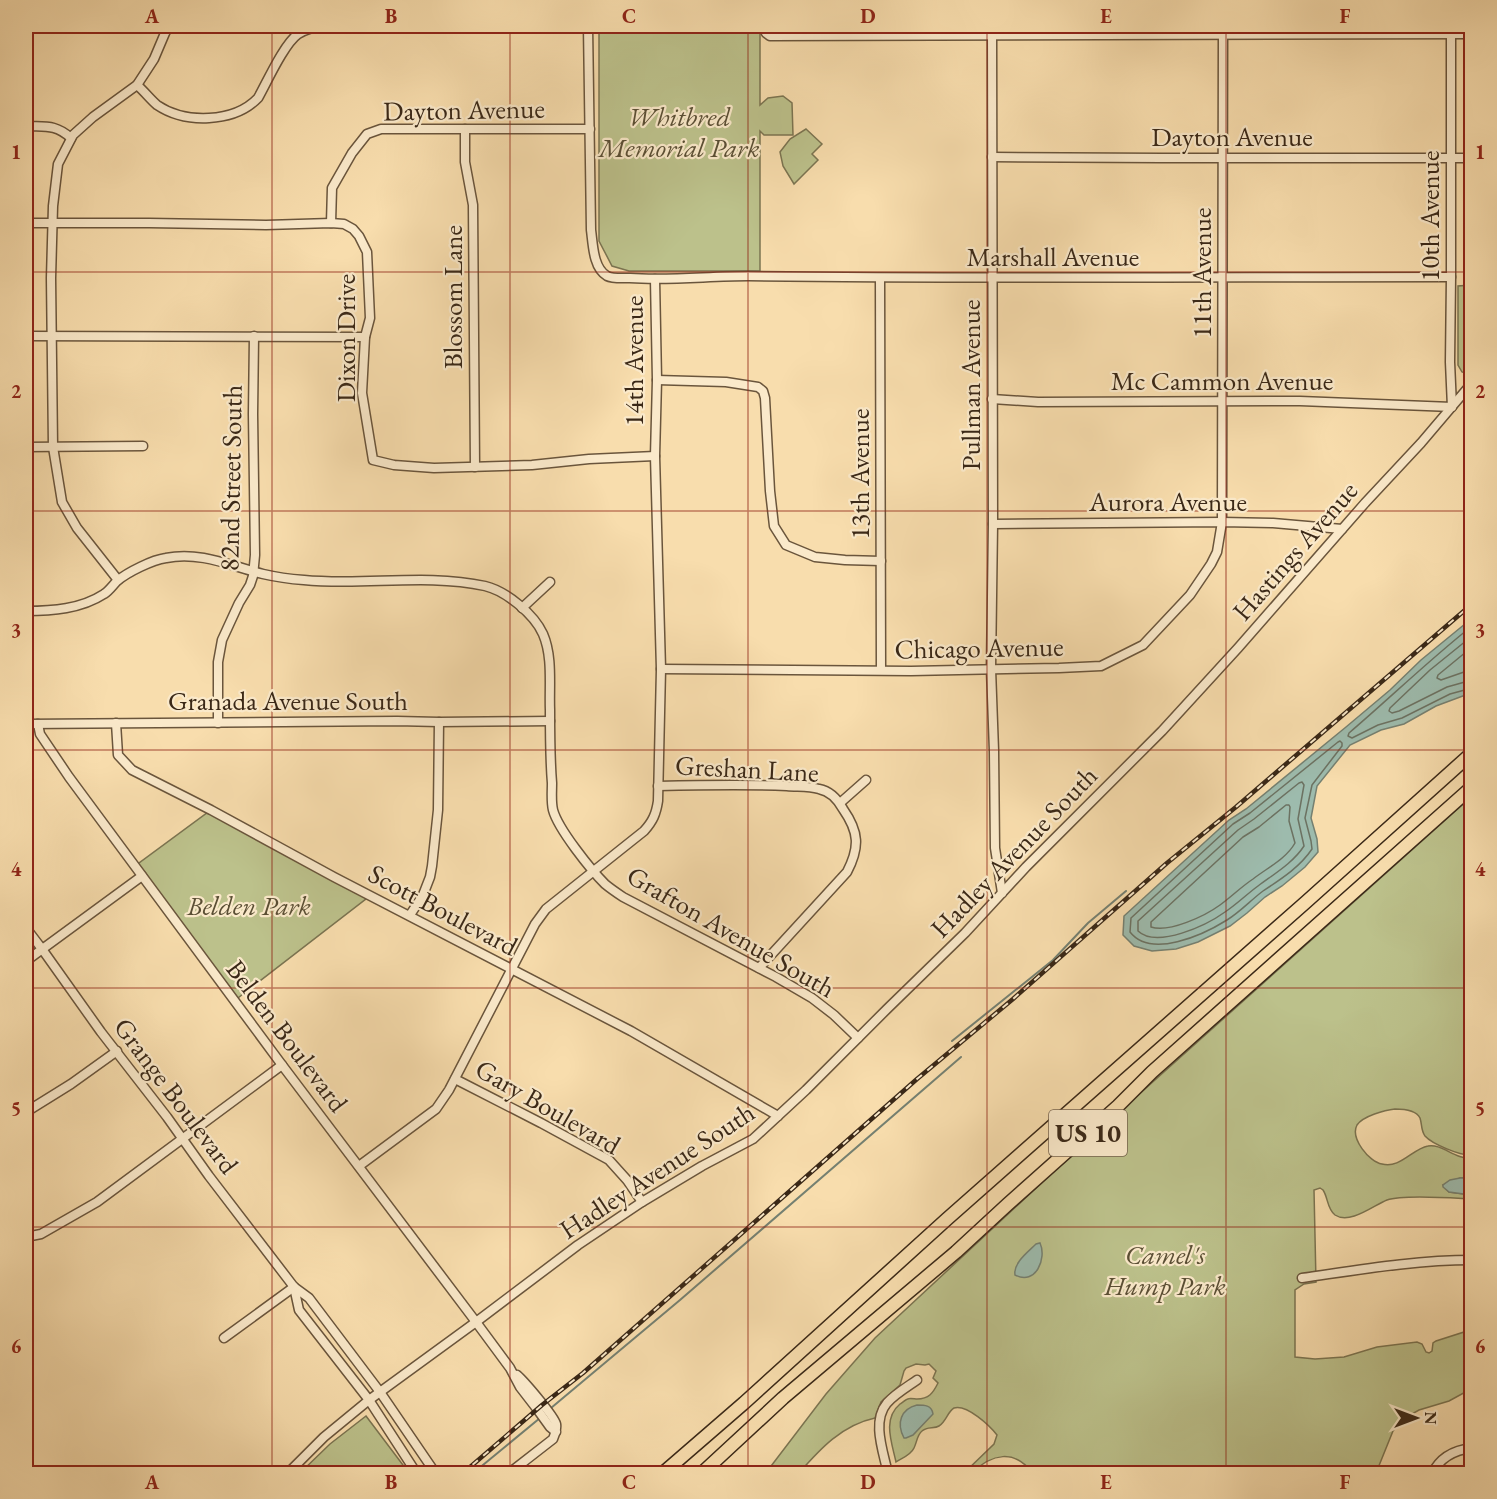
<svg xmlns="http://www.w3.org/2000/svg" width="1497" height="1499" font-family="'EB Garamond',serif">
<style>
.green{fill:#bcc18b;stroke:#7b7451;stroke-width:1.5}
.water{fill:#9dbbad;stroke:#758071;stroke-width:1.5}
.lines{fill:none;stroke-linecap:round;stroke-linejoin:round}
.shore{stroke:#6c7262;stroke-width:1.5}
.stream{stroke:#758071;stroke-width:2}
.minor-casing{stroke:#6a553c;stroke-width:11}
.highway-casing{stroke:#3a2817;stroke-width:15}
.minor{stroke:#fae9ca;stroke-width:8}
.highway{stroke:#f8ddad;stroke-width:12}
.rail-casing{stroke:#3a2817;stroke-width:4.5}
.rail{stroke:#fae9ca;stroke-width:2;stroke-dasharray:7;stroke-linecap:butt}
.grid{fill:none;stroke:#8f2418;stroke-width:1.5;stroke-opacity:0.55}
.labels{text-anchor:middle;stroke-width:4.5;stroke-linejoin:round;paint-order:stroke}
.shield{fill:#fae9ca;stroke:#74624d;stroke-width:1.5}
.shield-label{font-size:26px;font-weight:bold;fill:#3a2817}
.street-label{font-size:27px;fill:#3a2817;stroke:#fae9ca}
.park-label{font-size:27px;font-style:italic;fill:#5a4e34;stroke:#fae9ca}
.neatline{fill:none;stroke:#8f2418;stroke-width:2}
.grid-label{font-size:20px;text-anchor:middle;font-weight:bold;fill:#8f2418}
</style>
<rect width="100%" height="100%" fill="#f8ddad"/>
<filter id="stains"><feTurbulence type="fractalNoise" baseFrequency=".00333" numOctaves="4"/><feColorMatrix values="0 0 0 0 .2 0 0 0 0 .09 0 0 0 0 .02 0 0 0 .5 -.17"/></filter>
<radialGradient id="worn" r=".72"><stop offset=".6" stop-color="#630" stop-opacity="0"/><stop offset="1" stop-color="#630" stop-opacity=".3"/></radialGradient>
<g class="green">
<polygon points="599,26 760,26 760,105 768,98 783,96 792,103 793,135 764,135 760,131 760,271 629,271 612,266 599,241"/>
<polygon points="806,129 822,144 812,154 818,160 794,184 783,166 780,152 790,139"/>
<polygon points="1471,285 1472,370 1468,374 1462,372 1458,365 1458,286"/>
<path d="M1471,797V1155C1461,1156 1432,1144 1425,1136C1421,1131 1422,1124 1420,1118C1416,1110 1403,1109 1395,1109C1385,1110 1363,1116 1357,1125C1350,1138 1369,1162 1382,1164C1400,1169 1412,1149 1428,1146C1441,1143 1456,1160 1471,1158V1178H1460L1443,1185L1449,1192L1471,1195V1199C1452,1198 1404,1194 1387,1200C1374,1205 1350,1225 1335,1215C1327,1209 1328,1197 1323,1190L1320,1188L1314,1190L1316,1282L1304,1284L1295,1290V1357L1315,1359L1344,1357L1377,1347L1417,1342L1422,1344L1426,1352L1429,1353L1432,1351L1433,1343L1436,1341L1467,1331L1471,1325V1389L1449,1401L1419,1410L1403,1419L1393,1431L1376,1473L1033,1474C1015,1448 991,1454 972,1473L963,1474L994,1444L997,1435C990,1426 967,1404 954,1408C948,1411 946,1422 939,1426C934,1429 927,1426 922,1431C917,1435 917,1442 914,1448C911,1455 902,1458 896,1462C892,1443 882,1419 900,1404C901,1404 906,1399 908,1399C909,1398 915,1399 917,1399C929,1399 933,1393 938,1383L933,1378L936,1371L929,1364L925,1365L916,1364L906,1368L904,1371L900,1385L881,1402L875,1418C842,1425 820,1449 799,1473L765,1474L826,1394L875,1338L1079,1148Z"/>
<polygon points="211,810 371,895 234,1001 135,866"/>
<polygon points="366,1416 409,1473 300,1473 330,1444"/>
</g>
<g class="water">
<polygon points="1471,619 1471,693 1436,706 1404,724 1381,730 1350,745 1317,786 1311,818 1317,839 1318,852 1305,867 1282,886 1265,897 1247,913 1230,926 1198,942 1176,949 1152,951 1134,946 1123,935 1124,916 1229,820 1246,809 1346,727 1390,690 1421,660"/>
<polygon points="1460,1178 1471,1178 1471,1195 1449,1192 1443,1187 1443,1185 1450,1180"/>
<path d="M1040,1243C1047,1258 1036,1286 1015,1275C1013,1263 1028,1252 1036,1244Z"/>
<path d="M917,1405C924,1405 932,1405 933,1414L913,1435L906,1438H904C896,1423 901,1409 917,1405Z"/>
</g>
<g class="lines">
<g class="shore">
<path d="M1472,626C1429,660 1390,698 1349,733L1348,736L1352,738L1378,725L1402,718L1450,694L1472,688"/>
<polyline points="1472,636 1430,670 1390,708 1389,711 1392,713 1399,711 1447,687 1472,680"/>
<polyline points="1472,647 1438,675 1437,678 1441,680 1464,672 1472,671"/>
<path d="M1340,741L1342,743V746L1312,785L1305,818L1311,841L1312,849C1300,867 1281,879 1263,891C1251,900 1240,912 1227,920C1203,935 1151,959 1130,932L1131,918L1233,824L1250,813L1338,742Z"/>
<path d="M1299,783L1302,782L1304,785L1298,819L1304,846C1293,863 1274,874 1258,886C1247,894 1237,904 1225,912C1207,925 1157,949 1138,931V921L1238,830L1254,819Z"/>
<path d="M1286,805H1289L1290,807L1289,821L1295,843C1286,859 1267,868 1253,879C1241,887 1231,897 1220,905C1205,916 1169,933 1151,927V922L1243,837L1259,827Z"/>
</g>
<g class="stream">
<polyline points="952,1041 1053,960 1088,923 1126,891"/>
<polyline points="551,1408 680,1300 961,1057"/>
<polyline points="472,1474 540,1418"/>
</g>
<defs>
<g id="minor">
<polyline points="155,26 166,31"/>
<path d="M588,26L591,230C593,244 593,268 607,276C613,279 623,278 630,278C669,281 709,276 748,276C982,279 1217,277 1451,277"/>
<polyline points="762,26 766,33 770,36 1472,34"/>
<polyline points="992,26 993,524 991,669 994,751 995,848 1002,893"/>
<path d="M137,85C144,91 150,99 157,105C185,124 234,123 258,98C267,82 284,44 298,34C306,29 315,27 325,26"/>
<path d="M26,126C46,127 55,124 71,138"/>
<polyline points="465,129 465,162 473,205 475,467"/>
<polyline points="992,157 1162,158 1472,158"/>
<polyline points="26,223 149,223 266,225 331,223 344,224 353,229 359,236 367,252 370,318 365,337 362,393 373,460 394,465 434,468 532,465 589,459 655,456"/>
<polyline points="331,223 332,188 352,153 367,134 381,129 590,129"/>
<polyline points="880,278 881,670"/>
<polyline points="26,336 365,337"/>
<polyline points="657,380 726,382 758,387 763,391 765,398 770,491 774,526 786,545 815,557 845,560 881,561"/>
<polyline points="992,399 1038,402 1300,401 1452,407 1450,362 1451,277 1451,26"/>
<polyline points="26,447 143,446"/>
<polyline points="993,524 1222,522 1273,523 1342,529"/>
<polyline points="118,580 77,528 62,502 53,447 51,278 53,206 58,164 73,135 93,117 137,85 154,59 168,26"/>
<polyline points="522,608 550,582"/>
<path d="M26,611C52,611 81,609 104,594C109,591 113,585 117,581C128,572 152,560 166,558C200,551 231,566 263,574C276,577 290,579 304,580C363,586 426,573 485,586C506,591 534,614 543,634C553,657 549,686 550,710C550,735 550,759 552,783C552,792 551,802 553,810C558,829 591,870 605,884C611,889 617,893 623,897L776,977L812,998L834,1015L858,1038"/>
<polyline points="661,669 911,671 1059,668 1101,666 1143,645 1190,595 1211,564 1217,552 1222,522 1223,26"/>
<polyline points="116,723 118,755 132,770 211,810 334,877 631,1031 778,1116"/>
<polyline points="218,723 218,662 222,640 239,603 250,585 253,576 255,555 253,414 254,336"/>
<polyline points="26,724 397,721 439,722 550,721"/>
<polyline points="38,724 40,734 69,777 282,1065 476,1322 510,1368 520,1387 537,1409 550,1427 556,1432"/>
<path d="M658,786C701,785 744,784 787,786C797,787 809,786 819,789C830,791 838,800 843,809C859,832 860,847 847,872L759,968"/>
<polyline points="840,803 866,780"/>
<polyline points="410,915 423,895 430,877 432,866 438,810 439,722"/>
<polyline points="26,928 42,949 101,1032 167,1117 209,1176 294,1287 309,1298 380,1392 436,1474"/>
<polyline points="26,961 142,876"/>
<polyline points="455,1079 541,1123 609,1160 627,1180 642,1202"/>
<polyline points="26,1112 71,1084 117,1051"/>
<path d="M359,1166L436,1109L449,1090L535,924L546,909L644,831C653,821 656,814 658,801L661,669L655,456L657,380L655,279"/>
<polyline points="26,1237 41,1234 97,1202 282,1065"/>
<path d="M1302,1278C1358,1270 1415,1260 1472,1260"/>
<polyline points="294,1287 299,1310 369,1400 417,1474"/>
<polyline points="224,1338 294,1287"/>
<polyline points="287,1474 324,1437 369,1400 476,1322 578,1245 642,1202 702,1166 753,1139 806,1090 887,1009 965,933 1026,867 1162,731 1238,648 1365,503 1421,443 1472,383"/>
<path d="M508,1474L553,1439C555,1434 557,1429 556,1424C554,1416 524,1381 517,1375"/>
<path d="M888,1474C884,1453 871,1422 887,1403C895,1394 907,1387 917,1380"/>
<path d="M1432,1474C1440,1457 1454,1450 1472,1448"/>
</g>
<g id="highway">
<polyline points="662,1474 744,1403 947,1219 1306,902 1472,753"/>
<polyline points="701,1474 783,1398 956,1252 1008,1204 1118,1106 1152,1072 1472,787"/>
</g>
</defs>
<use href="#minor" class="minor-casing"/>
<use href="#highway" class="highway-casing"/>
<use href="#minor" class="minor"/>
<use href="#highway" class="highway"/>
<defs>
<polyline id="rail" points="462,1474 542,1405 583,1373 917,1079 1013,999 1167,863 1236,807 1472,604"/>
</defs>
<use href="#rail" class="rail-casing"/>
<use href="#rail" class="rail"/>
</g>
<path class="grid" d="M272,26V1474M510,26V1474M748,26V1474M987,26V1474M1226,26V1474M26,272H1472M26,511H1472M26,750H1472M26,988H1472M26,1227H1472"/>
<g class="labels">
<rect class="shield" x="1049" y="1110" width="78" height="46" rx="4.5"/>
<g class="shield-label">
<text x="1088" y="1142">US 10</text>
</g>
<g class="street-label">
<text transform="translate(464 110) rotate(-1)" y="9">Dayton Avenue</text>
<text x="1232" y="146">Dayton Avenue</text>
<text transform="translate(1430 216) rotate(-90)" y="9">10th Avenue</text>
<text x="1053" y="266">Marshall Avenue</text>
<text transform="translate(1202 273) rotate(-90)" y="9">11th Avenue</text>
<text transform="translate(453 297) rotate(-90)" y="9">Blossom Lane</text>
<text transform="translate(346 338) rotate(-90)" y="9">Dixon Drive</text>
<text transform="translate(634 361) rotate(-90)" y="9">14th Avenue</text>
<text x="1222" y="390">Mc Cammon Avenue</text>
<text transform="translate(971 385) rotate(-90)" y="9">Pullman Avenue</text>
<text transform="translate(860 474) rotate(-90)" y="9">13th Avenue</text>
<text transform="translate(231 478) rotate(-89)" y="9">82nd Street South</text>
<text x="1168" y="511">Aurora Avenue</text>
<text transform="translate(1295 551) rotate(-49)" y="9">Hastings Avenue</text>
<text transform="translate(979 648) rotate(-1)" y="9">Chicago Avenue</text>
<text x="288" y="710">Granada Avenue South</text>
<text transform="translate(747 769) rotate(3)" y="9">Greshan Lane</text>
<text transform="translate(1014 852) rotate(-46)" y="9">Hadley Avenue South</text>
<text transform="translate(443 910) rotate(28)" y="9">Scott Boulevard</text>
<text transform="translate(731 932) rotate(30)" y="9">Grafton Avenue South</text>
<text transform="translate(287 1036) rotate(53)" y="9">Belden Boulevard</text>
<text transform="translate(176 1096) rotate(53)" y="9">Grange Boulevard</text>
<text transform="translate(548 1107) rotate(30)" y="9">Gary Boulevard</text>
<text transform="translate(657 1171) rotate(-33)" y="9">Hadley Avenue South</text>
</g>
<g class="park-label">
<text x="679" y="126">Whitbred<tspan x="679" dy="31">Memorial Park</tspan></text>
<text x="249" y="915">Belden Park</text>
<text x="1165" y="1264">Camel's<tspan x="1165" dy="31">Hump Park</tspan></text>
</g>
</g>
<rect width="1497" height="1499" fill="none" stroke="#f8ddad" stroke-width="66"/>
<g transform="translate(1416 1418) rotate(90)" stroke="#fae9ca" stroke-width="4.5" paint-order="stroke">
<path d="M0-4.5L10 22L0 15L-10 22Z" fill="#3a2817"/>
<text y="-9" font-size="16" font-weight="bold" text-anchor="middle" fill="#3a2817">N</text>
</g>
<rect x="33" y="33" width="1431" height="1433" class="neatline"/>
<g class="grid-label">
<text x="152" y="23">A</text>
<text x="391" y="23">B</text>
<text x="629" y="23">C</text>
<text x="868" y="23">D</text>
<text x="1106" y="23">E</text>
<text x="1345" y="23">F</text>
<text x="16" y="159">1</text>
<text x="1480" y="159">1</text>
<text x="16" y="398">2</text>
<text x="1480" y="398">2</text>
<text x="16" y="637">3</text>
<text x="1480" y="637">3</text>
<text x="16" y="876">4</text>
<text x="1480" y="876">4</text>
<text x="16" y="1115">5</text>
<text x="1480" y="1115">5</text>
<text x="16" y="1353">6</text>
<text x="1480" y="1353">6</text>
<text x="152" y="1489">A</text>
<text x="391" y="1489">B</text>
<text x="629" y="1489">C</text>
<text x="868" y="1489">D</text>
<text x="1106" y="1489">E</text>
<text x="1345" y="1489">F</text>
</g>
<rect width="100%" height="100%" filter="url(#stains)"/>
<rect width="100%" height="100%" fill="url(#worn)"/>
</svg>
